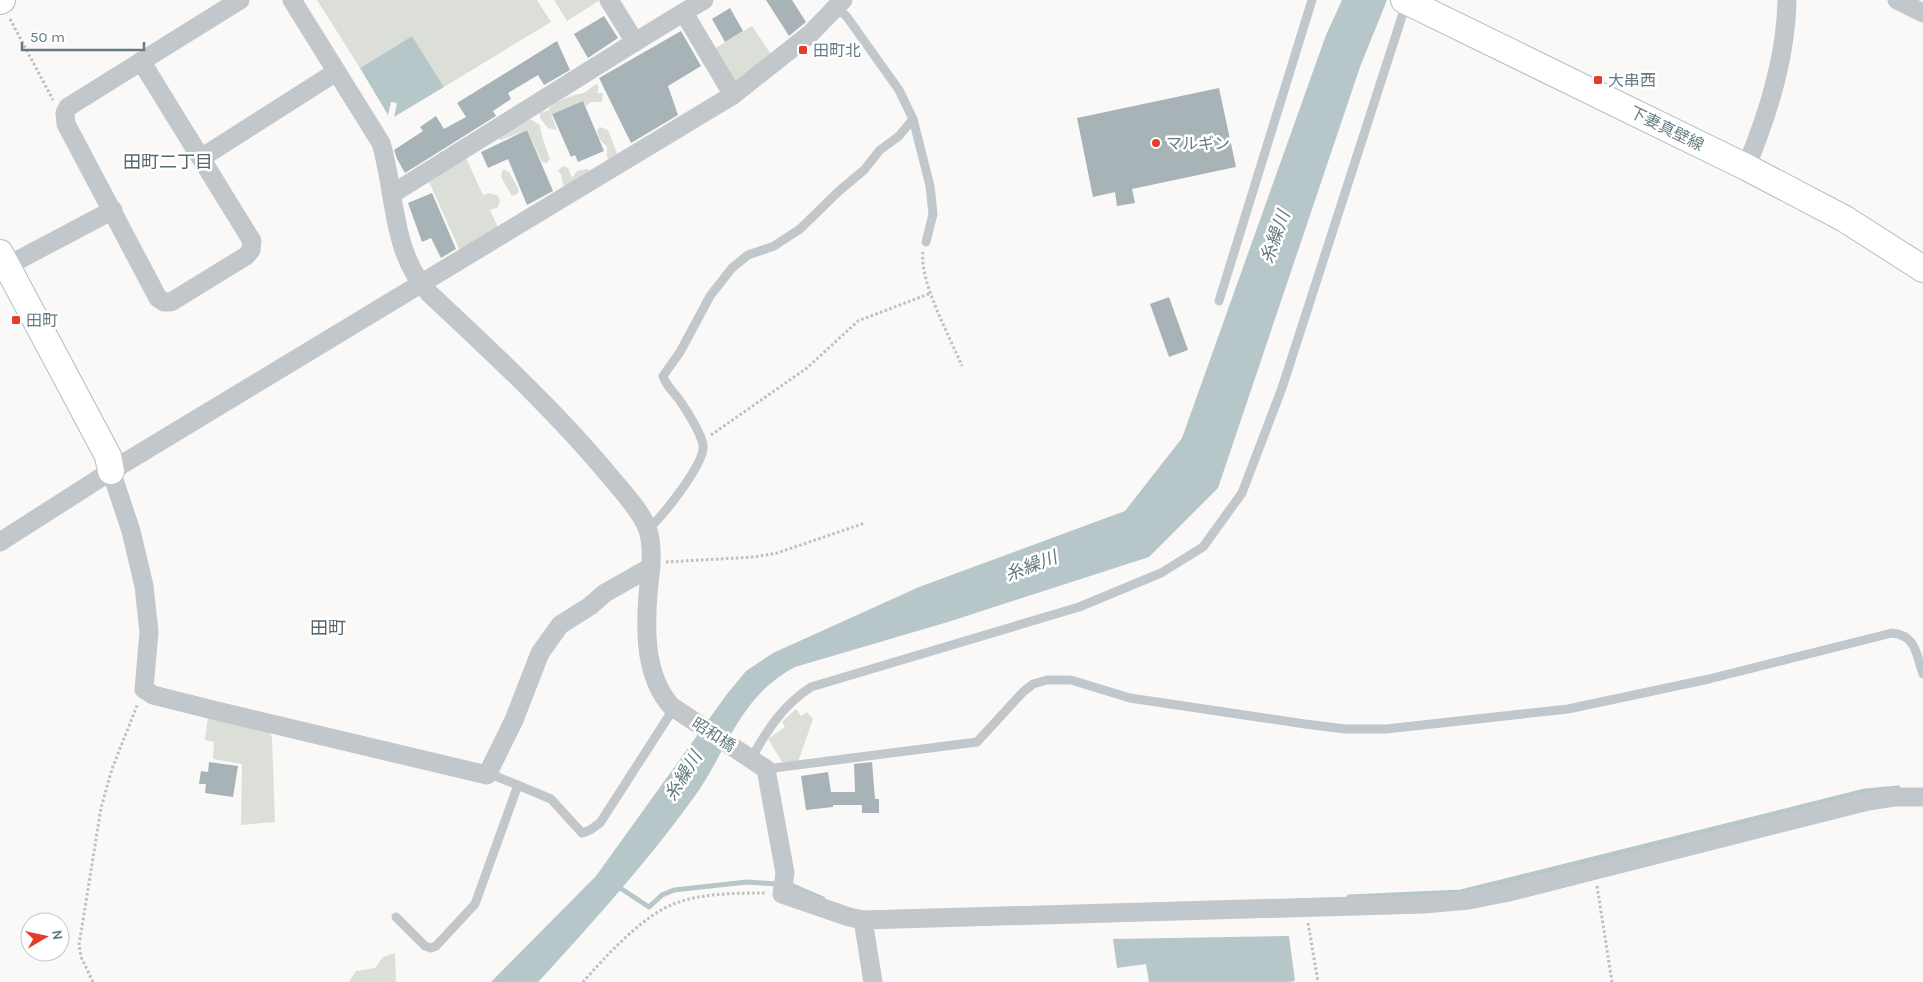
<svg xmlns="http://www.w3.org/2000/svg" width="1923" height="982" font-family="Karla,'Noto Sans JP',sans-serif">
<style>
.green{fill:#dbdfd7}
.water{fill:#b7c7c9}
.lines{fill:none;stroke-linecap:round;stroke-linejoin:round}
.stream{stroke:#b7c7c9;stroke-width:5}
.building{fill:#a8b3b7}
.secondary-casing{stroke:#b3bcbf;stroke-width:28}
.path{stroke:#bbc0c2;stroke-width:3;stroke-dasharray:2.5 2.5;stroke-linecap:butt}
.lane{stroke:#c1c7ca;stroke-width:9}
.street{stroke:#c1c7ca;stroke-width:19}
.secondary{stroke:#fff;stroke-width:26}
.poi-dot{fill:#e53b2d;stroke:#fff;stroke-width:2}
.labels{text-anchor:middle;stroke-width:5;stroke-linejoin:round;paint-order:stroke}
.poi-label{font-size:16px;fill:#657a83;stroke:#fff;text-anchor:start}
.street-label{font-size:16px;fill:#657a83;stroke:#fff}
.neighbourhood-label{font-size:18px;fill:#57676e;stroke:#fff}
.water-label{font-size:18px;font-style:italic;fill:#5f797c;stroke:#fff}
</style>
<rect width="100%" height="100%" fill="#faf9f8"/>
<g class="green">
<polygon points="317,0 537,0 551,22 444,87 412,36 360,68"/>
<polygon points="554,0 600,0 567,21"/>
<polygon points="752,26 773,57 741,81 729,79 712,50"/>
<path d="M597,84L599,87L597,93H603L602,102H591L586,106L583,101L551,114L557,130L548,128L540,118V112L548,111C552,101 573,95 583,93C587,92 592,86 597,84Z"/>
<path d="M530,119L540,125C541,137 546,147 550,159L547,163L542,162L527,130L501,140L497,138Z"/>
<path d="M600,127L608,130L618,156L611,161L607,157V146C601,142 598,138 597,130Z"/>
<polygon points="466,158 483,195 490,193 498,196 500,200 498,207 490,210 499,230 461,253 429,182"/>
<polygon points="563,166 568,168 572,178 577,171 587,169 590,171 567,188 563,185 561,174 558,171"/>
<polygon points="503,169 509,172 519,190 517,194 512,196 501,177"/>
<polygon points="796,709 801,716 807,712 813,719 798,762 782,762 768,739 785,727 782,722"/>
<polygon points="208,717 269,732 272,737 275,822 241,825 242,764 213,759 214,742 205,740"/>
<polygon points="395,953 396,982 349,982 356,971 375,968 383,957"/>
</g>
<g class="water">
<path d="M1342,0H1387L1360,67L1218,488L1149,557L948,622L795,667C736,699 729,750 692,800C646,863 594,921 542,978L538,982H491L596,876L727,694L746,671L773,653L919,587L1125,511L1182,438L1326,35Z"/>
<polygon points="412,36 444,87 394,117 397,103 391,102 388,115 360,68"/>
<polygon points="1289,936 1295,981 1288,982 1149,982 1146,964 1117,968 1113,939"/>
</g>
<g class="lines">
<g class="stream">
<polyline points="617,886 649,907 662,895 674,890 747,882 791,885 823,899"/>
<polyline points="1349,897 1461,892 1865,791 1898,788"/>
</g>
</g>
<g class="building">
<polygon points="766,0 792,0 806,22 789,36"/>
<polygon points="730,8 743,31 725,42 712,19"/>
<polygon points="604,16 618,38 588,58 574,34"/>
<polygon points="681,31 701,66 668,86 678,115 631,143 599,78"/>
<polygon points="557,41 570,70 544,85 538,75 508,93 511,99 493,111 496,116 405,173 397,159 394,150 423,131 420,127 436,116 444,129 466,117 457,103"/>
<polygon points="1219,88 1236,167 1132,189 1135,203 1117,206 1115,192 1093,197 1077,118"/>
<polygon points="583,101 604,151 578,162 575,155 571,157 552,114"/>
<polygon points="527,130 553,191 527,205 508,159 488,168 481,152"/>
<polygon points="432,193 456,249 441,258 431,238 422,242 408,203"/>
<polygon points="1169,297 1188,350 1169,357 1150,304"/>
<polygon points="209,762 238,766 233,797 205,793 206,784 199,784 201,771 208,772"/>
<polygon points="872,762 875,799 879,799 879,813 862,813 862,805 833,805 833,807 806,810 801,776 828,772 831,792 855,792 854,764"/>
</g>
<g class="lines">
<defs>
<g id="secondary">
<polyline points="1404,0 1746,167 1845,219 1923,269"/>
<polyline points="0,1 2,0"/>
<polyline points="0,253 108,456 111,471"/>
</g>
</defs>
<use href="#secondary" class="secondary-casing"/>
<g class="path">
<polyline points="10,19 53,100"/>
<path d="M923,252C919,281 950,337 962,366"/>
<polyline points="711,435 807,368 858,321 931,293"/>
<polyline points="666,562 754,557 777,553 865,523"/>
<polyline points="1597,886 1612,982"/>
<polyline points="1308,923 1318,982"/>
<polyline points="93,982 81,957 79,945 101,808 112,769 138,703"/>
<path d="M583,982C606,956 643,915 676,903C703,893 738,893 767,893"/>
</g>
<g class="lane">
<polyline points="913,119 930,186 933,214 926,242"/>
<polyline points="1219,301 1312,0"/>
<path d="M648,529C661,519 706,462 703,445C701,433 691,418 684,407C679,397 666,387 663,376L680,352L710,296L732,268L748,255L774,246L800,229L839,191L864,170L880,150L899,136L913,119L899,90L847,17L837,7"/>
<path d="M751,759C767,730 783,705 811,687L1079,607L1161,573L1203,547L1242,493L1282,388L1406,4"/>
<path d="M766,769L977,742L1023,692L1033,684L1047,680H1071L1130,698L1305,724L1345,729H1386L1568,709L1709,679L1892,633C1916,635 1916,654 1923,674"/>
<polyline points="487,775 493,775 551,799 582,833 590,830 600,823 674,708"/>
<polyline points="396,917 425,946 431,948 436,946 475,904 518,785"/>
</g>
<g class="street">
<path d="M292,0L381,143C396,193 391,254 430,294C493,353 558,413 613,480C624,493 643,514 648,530C654,550 650,574 648,594C645,632 645,676 671,706L766,769L785,873L782,894L849,917L863,920L1424,904L1469,900L1509,892L1868,801L1894,797H1923"/>
<polyline points="609,0 635,42 704,0"/>
<polyline points="1897,0 1923,13"/>
<polyline points="684,13 733,95"/>
<polyline points="141,61 252,241 251,250 246,256 171,302 164,302 158,298 66,124 65,113 68,107 240,0"/>
<polyline points="201,158 336,72"/>
<path d="M1746,167C1768,115 1786,57 1787,0"/>
<polyline points="392,194 635,42"/>
<polyline points="7,266 113,210"/>
<polyline points="111,471 131,531 144,586 149,632 144,689 153,695 217,711 487,775 514,720 540,653 560,625 590,606 605,593 651,567"/>
<polyline points="0,542 111,471 733,95 810,34 843,0"/>
<polyline points="863,920 873,982"/>
</g>
<use href="#secondary" class="secondary"/>
</g>
<g class="poi-dot">
<rect x="798" y="45" width="10" height="10" rx="2.5"/>
<rect x="1593" y="75" width="10" height="10" rx="2.5"/>
<circle cx="1156" cy="143" r="5"/>
<rect x="11" y="315" width="10" height="10" rx="2.5"/>
</g>
<g class="labels">
<g class="poi-label">
<text x="813" y="56">田町北</text>
<text x="1608" y="86">大串西</text>
<text x="1166" y="149">マルギン</text>
<text x="26" y="326">田町</text>
</g>
<g class="street-label">
<text transform="translate(1667 128) rotate(26)" y="6">下妻真壁線</text>
<text transform="translate(714 734) rotate(33)" y="6">昭和橋</text>
</g>
<g class="neighbourhood-label">
<text x="168" y="168">田町二丁目</text>
<text x="328" y="634">田町</text>
</g>
<g class="water-label">
<text transform="translate(1275 237) rotate(-70)" y="6">糸繰川</text>
<text transform="translate(1031 566) rotate(-21)" y="6">糸繰川</text>
<text transform="translate(683 776) rotate(-58)" y="6">糸繰川</text>
</g>
</g>
<g transform="translate(45 937) rotate(81)"><circle r="24" fill="#ffffff" stroke="#c1cacd"/>
<path d="M0-4L9 19L0 12L-9 19Z" fill="#e53b2d"/>
<text y="-8" font-size="14" font-weight="bold" text-anchor="middle" fill="#657a83">N</text>
</g>
<path d="M22 42v8h122v-8" fill="none" stroke="#657a83" stroke-width="2.5"/>
<text x="30" y="42" font-size="15" fill="#657a83" stroke="#ffffff" stroke-width="4" paint-order="stroke">50 m</text>
</svg>
